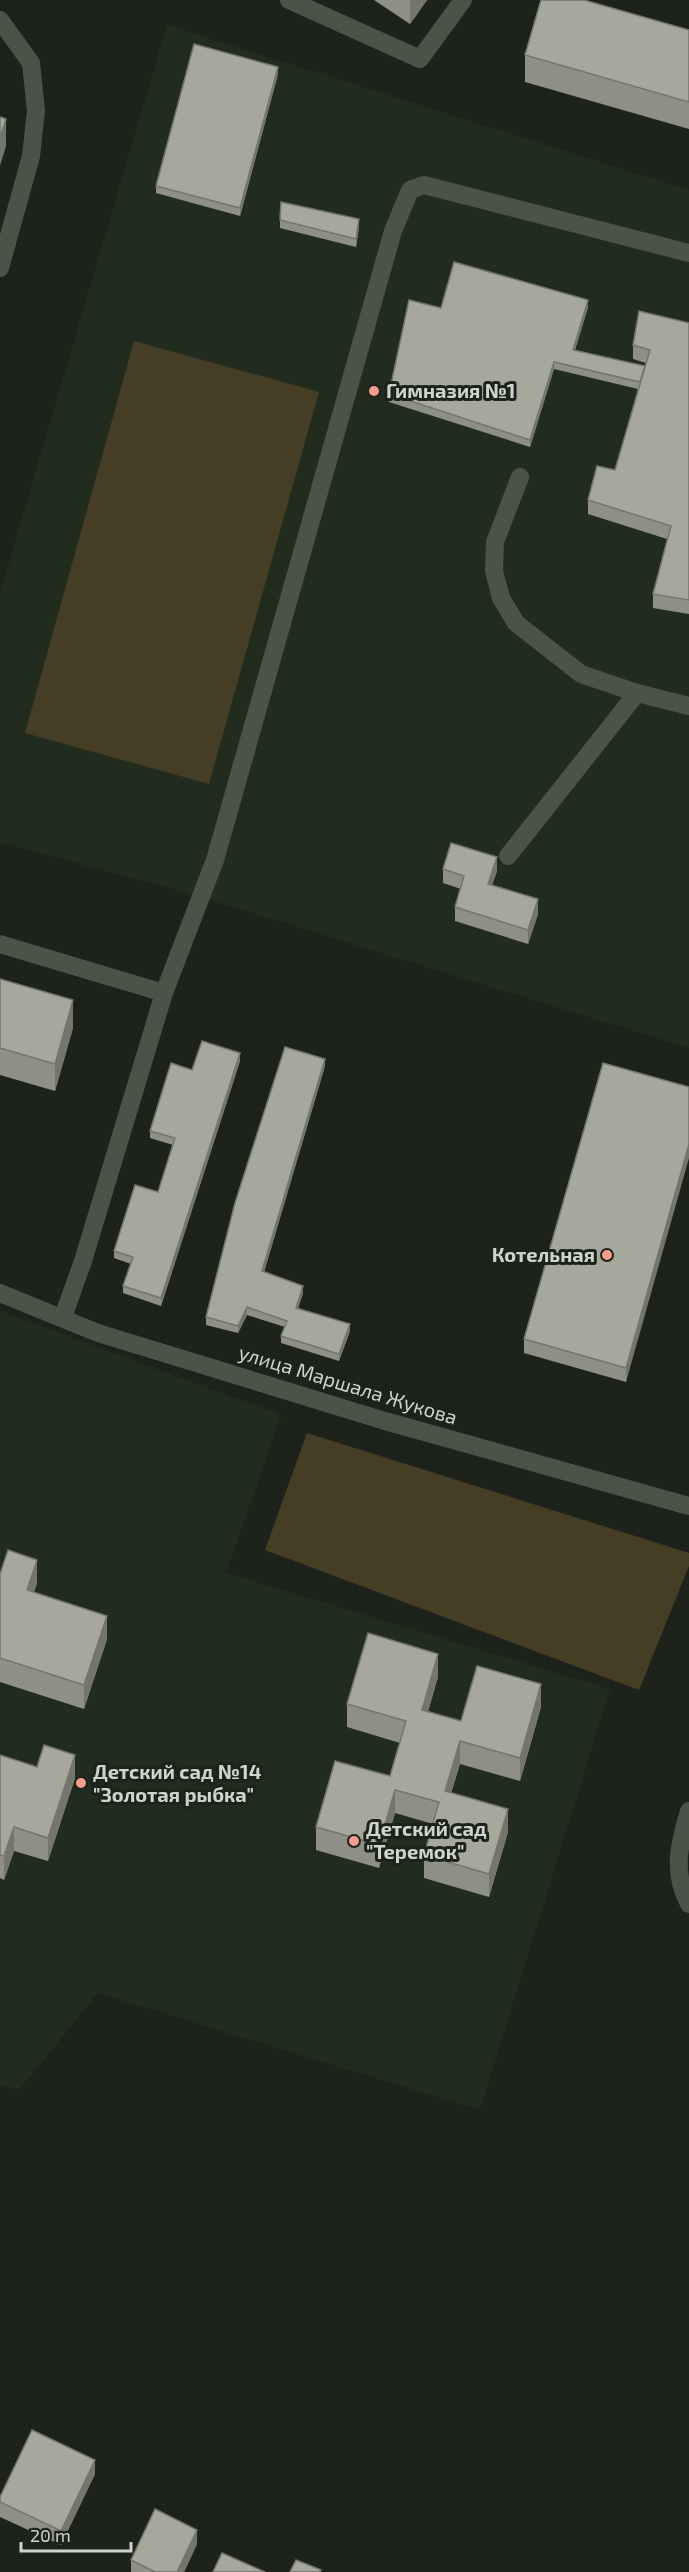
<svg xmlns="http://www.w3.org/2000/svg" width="689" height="2572" font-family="'Exo 2',sans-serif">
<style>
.built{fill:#222c1e}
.green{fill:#463e24}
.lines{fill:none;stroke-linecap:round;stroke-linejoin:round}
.minor{stroke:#4c5248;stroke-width:18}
.wall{fill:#8e9085}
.shaded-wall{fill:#74766c}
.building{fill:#a5a89b;stroke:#74766c;stroke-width:1.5}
.poi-dot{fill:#f49d8d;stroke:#1d231b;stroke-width:2}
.labels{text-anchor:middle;stroke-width:6;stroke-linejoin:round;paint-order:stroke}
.poi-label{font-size:20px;font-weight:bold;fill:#cfd3ce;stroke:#1d231b;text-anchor:start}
.street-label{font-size:20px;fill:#cfd3ce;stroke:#1d231b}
</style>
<rect width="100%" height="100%" fill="#1d231b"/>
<g class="built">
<polygon points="167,25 689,190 689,1048 191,894 0,842 0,593"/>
<polygon points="0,1311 281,1415 226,1573 610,1689 480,2110 98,1993 19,2090 0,2085"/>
</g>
<g class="green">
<polygon points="134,341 319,392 209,784 25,733"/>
<polygon points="307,1433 689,1553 689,1566 639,1690 265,1550"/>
</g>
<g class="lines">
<g class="minor">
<polyline points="289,0 420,59 463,0"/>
<polyline points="0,20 31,63 36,111 31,156 0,268"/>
<polyline points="520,477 495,542 494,571 501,598 516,623 581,674 637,693 689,706"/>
<polyline points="508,856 637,693"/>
<polyline points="0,944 164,993 83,1261 63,1317"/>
<polyline points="164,993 215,860 393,231 410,190 424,185 689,253"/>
<polyline points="0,1293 98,1333 385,1421 689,1506"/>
<path d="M689,1811C679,1844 672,1872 689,1904"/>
</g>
</g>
<g class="wall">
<polygon points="374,0 427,0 410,24"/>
<polygon points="689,30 689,129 525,82 525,55"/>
<polygon points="278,74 240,216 156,193 156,186"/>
<polygon points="280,220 359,227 356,247 280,228"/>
<polygon points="588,307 575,350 645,366 646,363 633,359 633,345 689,323 689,614 653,608 653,594 667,539 588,514 588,500 615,470 638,389 554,369 530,447 389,402 389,394 441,308"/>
<polygon points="443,869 497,871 492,885 538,914 528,944 455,921 455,907 461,889 443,883"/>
<polygon points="0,979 73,1028 55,1091 0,1075"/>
<polygon points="240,1061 161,1306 123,1293 123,1286 131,1264 114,1258 114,1251 158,1192 173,1145 150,1138 150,1131 192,1070"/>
<polygon points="325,1066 264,1272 303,1293 298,1308 350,1331 339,1361 281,1343 281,1336 285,1327 247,1315 238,1333 206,1325 206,1317"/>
<polygon points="689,1087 626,1382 524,1353 524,1339"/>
<polygon points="0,1574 37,1583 34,1592 107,1639 84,1709 0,1682"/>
<polygon points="438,1677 428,1711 461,1721 541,1707 520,1781 460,1764 451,1793 508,1832 489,1897 424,1878 424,1855 433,1824 395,1813 379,1868 316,1850 316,1827 390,1776 400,1743 347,1727 347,1704"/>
<polygon points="0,1755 37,1767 75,1778 48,1861 14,1851 4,1880 0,1878"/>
<polygon points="95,2474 61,2545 0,2517 0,2497"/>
<polygon points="197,2544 184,2572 131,2572 131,2560"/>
</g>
<g class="shaded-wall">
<polygon points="410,0 427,0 410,24"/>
<polygon points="278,67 278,74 240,216 240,208"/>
<polygon points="6,119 6,146 0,166 0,138"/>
<polygon points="359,219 359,227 356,247 356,239"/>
<polygon points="588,300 588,307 573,357 573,350"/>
<polygon points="554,362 554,369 530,447 530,440"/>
<polygon points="497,857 497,871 488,898 488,884"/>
<polygon points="538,899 538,914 528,944 528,930"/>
<polygon points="73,1000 73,1028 55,1091 55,1064"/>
<polygon points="240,1053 240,1061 161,1306 161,1298"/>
<polygon points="325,1059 325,1066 262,1279 262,1271"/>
<polygon points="689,1144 689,1158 626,1382 626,1368"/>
<polygon points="303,1286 303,1293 296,1315 296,1308"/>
<polygon points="247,1307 247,1315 238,1333 238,1326"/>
<polygon points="350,1324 350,1331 339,1361 339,1354"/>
<polygon points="37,1560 37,1583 27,1613 27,1590"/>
<polygon points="107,1616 107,1639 84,1709 84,1685"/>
<polygon points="438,1654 438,1677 422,1733 422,1710"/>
<polygon points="541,1684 541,1707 520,1781 520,1758"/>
<polygon points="460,1741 460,1764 445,1814 445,1791"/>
<polygon points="75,1755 75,1778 48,1861 48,1838"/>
<polygon points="395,1790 395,1813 379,1868 379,1845"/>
<polygon points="508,1809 508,1832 489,1897 489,1874"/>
<polygon points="14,1827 14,1851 4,1880 4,1856"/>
<polygon points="95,2460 95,2474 61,2545 61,2531"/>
<polygon points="197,2530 197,2544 184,2572 177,2572"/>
</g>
<g class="building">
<polygon points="541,0 584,0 689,30 689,102 525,55"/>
<polygon points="194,44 278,67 240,208 156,186"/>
<polygon points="0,117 6,119 0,138"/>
<polygon points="281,202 359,219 356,239 280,220"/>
<polygon points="454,262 588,300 573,350 645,366 640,382 554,362 530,440 389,394 409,300 441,308"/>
<polygon points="639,311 689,323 689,600 653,594 671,526 588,500 597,466 615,470 650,350 633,345"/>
<polygon points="451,843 497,857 488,884 538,899 528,930 455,907 464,876 443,869"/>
<polygon points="0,979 73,1000 55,1064 0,1048"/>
<polygon points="202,1041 240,1053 161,1298 123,1286 133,1257 114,1251 135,1185 158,1192 175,1138 150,1131 171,1063 192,1070"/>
<polygon points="285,1047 325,1059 262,1271 303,1286 296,1308 350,1324 339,1354 281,1336 287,1321 247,1307 238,1326 206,1317 235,1203"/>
<polygon points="603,1063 689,1087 689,1144 626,1368 524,1339"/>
<polygon points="8,1550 37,1560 27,1590 107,1616 84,1685 0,1658 0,1574"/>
<polygon points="368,1633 438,1654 422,1710 461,1721 477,1666 541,1684 520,1758 460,1741 445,1791 508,1809 489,1874 424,1855 439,1802 395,1790 379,1845 316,1827 335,1761 390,1776 406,1721 347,1704"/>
<polygon points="44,1745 75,1755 48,1838 14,1827 4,1856 0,1855 0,1755 37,1767"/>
<polygon points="32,2430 95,2460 61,2531 0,2502 0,2497"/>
<polygon points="155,2509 197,2530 177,2572 155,2572 131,2560"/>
<polygon points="222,2553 265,2572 213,2572"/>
<polygon points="296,2560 321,2570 320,2572 290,2572"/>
</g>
<g class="poi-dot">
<circle cx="374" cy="391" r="6"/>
<circle cx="607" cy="1255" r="6"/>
<circle cx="81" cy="1783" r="6"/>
<circle cx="354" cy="1841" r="6"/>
</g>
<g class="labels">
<g class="poi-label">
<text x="386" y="398">Гимназия №1</text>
<text x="595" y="1262" text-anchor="end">Котельная</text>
<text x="93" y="1779">Детский сад №14<tspan x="93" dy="23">"Золотая рыбка"</tspan></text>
<text x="366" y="1836">Детский сад<tspan x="366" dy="23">"Теремок"</tspan></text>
</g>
<g class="street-label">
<text transform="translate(348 1385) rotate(17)" y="7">улица Маршала Жукова</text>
</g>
</g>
<path d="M21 2542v9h110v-9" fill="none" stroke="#cfd3ce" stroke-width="3"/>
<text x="30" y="2542" font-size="18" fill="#cfd3ce" stroke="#1d231b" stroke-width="4.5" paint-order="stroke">20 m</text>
</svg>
